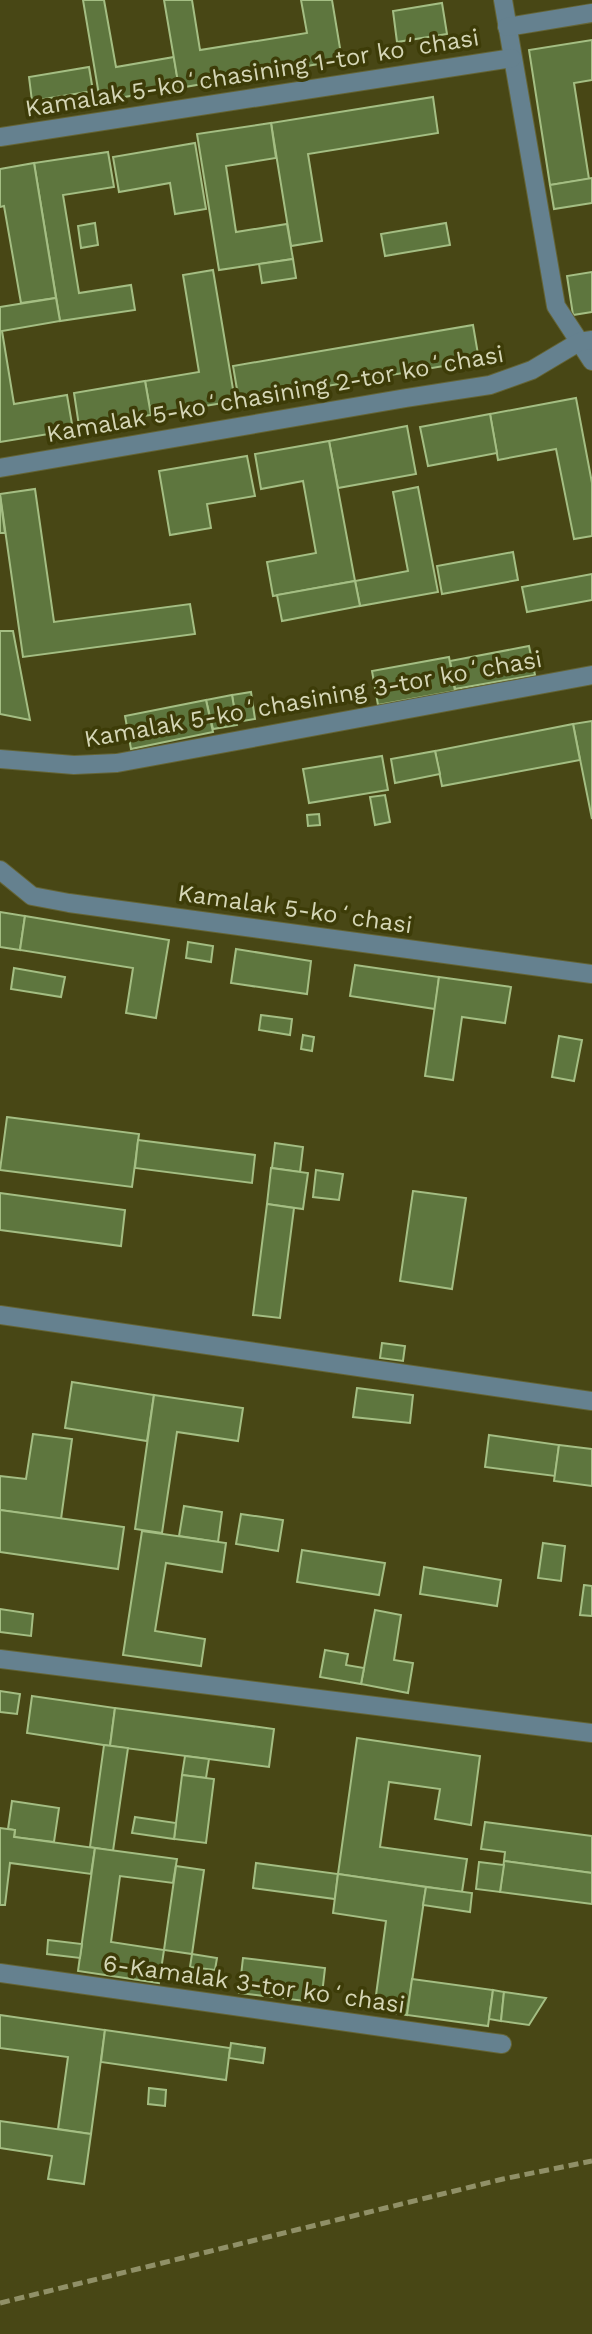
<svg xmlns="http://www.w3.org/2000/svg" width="592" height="2334" font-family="'Work Sans',sans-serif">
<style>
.building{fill:#5e763e;stroke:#a4be83;stroke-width:2}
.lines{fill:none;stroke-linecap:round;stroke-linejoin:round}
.minor-casing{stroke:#646435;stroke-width:20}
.minor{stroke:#65818f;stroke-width:18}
.rail{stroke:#909067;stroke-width:5;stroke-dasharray:10 5;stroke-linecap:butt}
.labels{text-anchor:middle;stroke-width:7;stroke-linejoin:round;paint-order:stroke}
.street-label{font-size:24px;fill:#d5d6b6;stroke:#3d3c08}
</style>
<rect width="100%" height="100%" fill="#484715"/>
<g class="building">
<polygon points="83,0 104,0 116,67 174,57 179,88 100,101"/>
<polygon points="164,0 192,0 200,50 307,33 301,0 332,0 342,60 179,88"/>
<polygon points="442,3 447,34 397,42 393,11"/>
<polygon points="592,40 592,80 574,83 589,179 550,185 529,50"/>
<polygon points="89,67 93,91 32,101 29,77"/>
<polygon points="433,97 438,133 308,154 322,241 291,246 271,123"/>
<polygon points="271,123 276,158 226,166 236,232 287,224 293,259 219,270 197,134"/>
<polygon points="195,143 206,209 175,214 170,183 119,192 113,157"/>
<polygon points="108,152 114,187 63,195 79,293 131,285 135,310 60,321 34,163"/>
<polygon points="34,163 56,298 21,303 4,206 0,207 0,169"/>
<polygon points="592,178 592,203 554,209 550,185"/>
<polygon points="95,223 98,245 81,248 78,226"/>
<polygon points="446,223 450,245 385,256 381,234"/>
<polygon points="293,259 296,278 262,283 259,264"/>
<polygon points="213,270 235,401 151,415 145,381 199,372 183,275"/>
<polygon points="592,272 592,312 573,315 567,276"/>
<polygon points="56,298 60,321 2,331 14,404 67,395 73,430 0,442 0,307"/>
<polygon points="473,325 479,360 239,401 233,366"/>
<polygon points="145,381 151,415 79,426 74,393"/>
<polygon points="576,398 592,483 592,536 574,539 556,449 498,460 490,414"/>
<polygon points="490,414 497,453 428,466 420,427"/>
<polygon points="407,426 416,474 338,488 329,441"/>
<polygon points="329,441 355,581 273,596 267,562 316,553 303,481 261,489 255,454"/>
<polygon points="247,456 255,496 207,504 211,528 170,535 159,471"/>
<polygon points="418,487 438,592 360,606 355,581 408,571 393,492"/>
<polygon points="35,489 54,622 190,604 195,634 23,657 0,494"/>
<polygon points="0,496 5,533 0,533"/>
<polygon points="513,552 518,580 442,594 437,566"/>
<polygon points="592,574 592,600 527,612 522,587"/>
<polygon points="355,581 360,606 282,621 277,595"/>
<polygon points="0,631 13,631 30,720 0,714"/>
<polygon points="529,646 535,675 455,689 450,661"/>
<polygon points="449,657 455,691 378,705 372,671"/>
<polygon points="251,692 255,719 236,722 232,695"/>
<polygon points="232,695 237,725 213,729 206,700"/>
<polygon points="206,700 213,732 131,749 125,716"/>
<polygon points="592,721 592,819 573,724"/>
<polygon points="573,724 580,760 442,786 435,751"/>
<polygon points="435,751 440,774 395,783 391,759"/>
<polygon points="382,756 388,790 309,803 303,769"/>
<polygon points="385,795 390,822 375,825 370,797"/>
<polygon points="319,814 320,825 308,826 307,815"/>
<polygon points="0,912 25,916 20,950 0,947"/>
<polygon points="25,916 169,940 156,1018 126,1013 133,968 20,950"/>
<polygon points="188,942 213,946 211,962 186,958"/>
<polygon points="236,949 311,961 307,994 231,983"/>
<polygon points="355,965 439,977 435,1009 350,996"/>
<polygon points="14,968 65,977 61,997 11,989"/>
<polygon points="439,977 511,987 505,1023 462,1017 453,1080 425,1076"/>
<polygon points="261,1015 292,1019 290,1035 259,1030"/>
<polygon points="303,1035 314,1037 312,1051 301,1049"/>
<polygon points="559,1036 582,1040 574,1081 552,1077"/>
<polygon points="7,1117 139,1134 132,1187 0,1170"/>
<polygon points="138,1140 255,1155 252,1183 135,1168"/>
<polygon points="275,1143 303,1147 300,1172 272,1168"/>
<polygon points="271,1168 308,1173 303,1209 267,1204"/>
<polygon points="316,1170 343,1174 339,1200 313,1197"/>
<polygon points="413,1191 466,1198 452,1289 400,1281"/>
<polygon points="0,1193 125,1210 121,1246 0,1230"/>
<polygon points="267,1204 294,1208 280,1318 253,1315"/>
<polygon points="382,1343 405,1346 403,1361 380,1358"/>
<polygon points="72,1382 154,1395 147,1441 65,1428"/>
<polygon points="357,1388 413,1395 410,1423 353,1417"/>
<polygon points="154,1395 243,1408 238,1441 177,1432 162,1533 135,1529"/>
<polygon points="33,1434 72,1439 61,1519 0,1510 0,1476 26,1479"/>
<polygon points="489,1435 559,1445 555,1476 485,1467"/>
<polygon points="559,1445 592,1449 592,1486 554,1481"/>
<polygon points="184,1506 222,1512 218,1542 179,1536"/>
<polygon points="0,1510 124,1527 118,1569 0,1552"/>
<polygon points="241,1514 283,1520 278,1551 236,1544"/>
<polygon points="142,1531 226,1543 222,1572 166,1563 155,1631 205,1639 201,1666 123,1655"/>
<polygon points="543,1543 565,1546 561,1581 538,1578"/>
<polygon points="302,1550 385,1563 379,1595 297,1582"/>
<polygon points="424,1567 501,1580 497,1606 420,1594"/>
<polygon points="584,1585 592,1586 592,1616 580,1615"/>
<polygon points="0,1609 33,1614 31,1636 0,1632"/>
<polygon points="375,1610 401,1615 394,1660 413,1663 408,1693 361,1684"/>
<polygon points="325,1650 348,1654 346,1665 364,1668 361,1684 320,1677"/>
<polygon points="0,1691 20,1694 17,1714 0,1712"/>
<polygon points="32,1696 115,1708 110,1746 27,1733"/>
<polygon points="115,1708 274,1729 269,1767 110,1746"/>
<polygon points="357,1738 480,1756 471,1825 435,1819 440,1789 389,1782 380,1847 467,1859 462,1892 338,1874"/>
<polygon points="104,1745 128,1748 113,1851 90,1847"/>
<polygon points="185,1756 209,1759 206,1778 182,1775"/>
<polygon points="182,1775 214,1779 206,1843 174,1839"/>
<polygon points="12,1801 59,1808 54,1842 14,1837 15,1830 8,1829"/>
<polygon points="135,1817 176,1823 174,1839 132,1833"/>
<polygon points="485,1822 592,1836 592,1873 504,1861 505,1852 481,1849"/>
<polygon points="0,1828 15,1830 14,1837 95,1848 91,1874 10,1863 5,1905 0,1905"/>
<polygon points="95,1848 177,1859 173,1883 120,1876 111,1942 164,1950 159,1983 78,1971"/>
<polygon points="504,1861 592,1873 592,1904 500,1892"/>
<polygon points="479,1862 504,1865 500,1892 476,1889"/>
<polygon points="256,1863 338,1874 335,1899 253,1888"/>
<polygon points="176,1866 204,1870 192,1954 164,1950"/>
<polygon points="338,1874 426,1887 407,2015 374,2010 386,1921 333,1913"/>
<polygon points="426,1887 472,1893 470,1912 423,1905"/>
<polygon points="48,1940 82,1944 80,1958 47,1954"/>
<polygon points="192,1954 217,1958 215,1970 190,1967"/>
<polygon points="243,1958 325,1968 321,2003 239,1993"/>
<polygon points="412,1979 493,1990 488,2026 407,2015"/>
<polygon points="493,1990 504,1992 501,2021 489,2019"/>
<polygon points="504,1992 546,1998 529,2025 501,2021"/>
<polygon points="0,2015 105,2030 91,2134 58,2129 68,2057 0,2048"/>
<polygon points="105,2030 230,2048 226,2080 101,2062"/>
<polygon points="231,2043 265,2048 263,2063 229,2058"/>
<polygon points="149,2088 166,2090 165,2106 148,2104"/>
<polygon points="0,2121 91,2134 84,2184 48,2179 52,2156 0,2148"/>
</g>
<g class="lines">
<defs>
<g id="minor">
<polyline points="503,0 556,306 592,361"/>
<polyline points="507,27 592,13"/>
<polyline points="0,137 512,58"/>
<polyline points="0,468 406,398 490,385 532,370 579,342 592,340"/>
<polyline points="0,759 74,765 117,763 592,675"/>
<polyline points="0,870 32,896 69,903 592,974"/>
<polyline points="0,1315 592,1401"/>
<polyline points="0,1659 592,1733"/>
<polyline points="0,1973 502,2044"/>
</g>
</defs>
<use href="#minor" class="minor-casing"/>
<use href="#minor" class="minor"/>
<polyline class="rail" points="0,2303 503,2179 592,2161"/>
</g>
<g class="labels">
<g class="street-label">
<text transform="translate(252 73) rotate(-9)" y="8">Kamalak 5-koʻchasining 1-tor koʻchasi</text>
<text transform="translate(275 394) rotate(-10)" y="8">Kamalak 5-koʻchasining 2-tor koʻchasi</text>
<text transform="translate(313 699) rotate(-10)" y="8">Kamalak 5-koʻchasining 3-tor koʻchasi</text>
<text transform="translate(295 909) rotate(8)" y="8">Kamalak 5-koʻchasi</text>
<text transform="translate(254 1984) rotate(8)" y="8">6-Kamalak 3-tor koʻchasi</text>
</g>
</g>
</svg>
